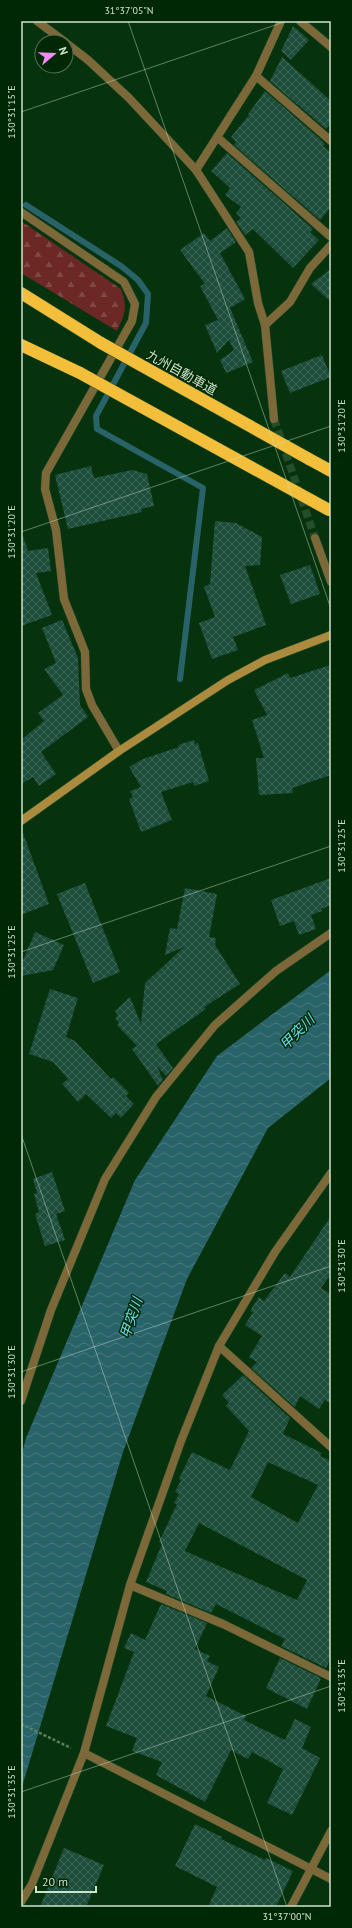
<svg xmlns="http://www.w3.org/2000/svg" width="352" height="1928" font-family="'PT Sans','Noto Sans JP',sans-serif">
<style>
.forest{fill:url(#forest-firs)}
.water{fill:url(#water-waves)}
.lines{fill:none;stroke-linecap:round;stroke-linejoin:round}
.stream{stroke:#29636a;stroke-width:6}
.building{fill:url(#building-cross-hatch);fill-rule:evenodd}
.street-tunnel{stroke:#244d2a;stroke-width:8;stroke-dasharray:8 4;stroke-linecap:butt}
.street-casing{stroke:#264f2c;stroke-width:9}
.secondary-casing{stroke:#264f2c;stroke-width:9}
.highway-casing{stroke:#264f2c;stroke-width:13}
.path{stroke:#5b7f5f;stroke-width:2.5;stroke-dasharray:3 2;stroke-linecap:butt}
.street{stroke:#7d683a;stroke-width:8}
.secondary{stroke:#ad8b3e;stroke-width:8}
.highway{stroke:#f3bf3a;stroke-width:12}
.highway-bridge-casing{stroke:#264f2c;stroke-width:13;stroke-linecap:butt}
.highway-bridge{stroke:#f3bf3a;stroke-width:12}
.ticks{fill:none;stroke:#cce3cc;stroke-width:1;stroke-opacity:0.45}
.labels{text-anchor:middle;stroke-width:3;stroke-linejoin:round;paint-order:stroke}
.street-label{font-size:13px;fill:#cce3cc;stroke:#002804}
.water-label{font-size:14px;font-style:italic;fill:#65deed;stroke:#002804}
.neatline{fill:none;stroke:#cce3cc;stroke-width:1.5}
.ticks-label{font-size:10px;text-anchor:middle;fill:#cce3cc}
</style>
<defs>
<pattern id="forest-firs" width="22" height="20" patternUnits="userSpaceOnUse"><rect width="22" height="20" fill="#6c2825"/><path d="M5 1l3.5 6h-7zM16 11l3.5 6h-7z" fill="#804743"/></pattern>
<pattern id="water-waves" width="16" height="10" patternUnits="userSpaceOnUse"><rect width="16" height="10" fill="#29636a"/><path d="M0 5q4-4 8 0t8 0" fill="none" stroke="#47797e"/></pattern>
<pattern id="building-cross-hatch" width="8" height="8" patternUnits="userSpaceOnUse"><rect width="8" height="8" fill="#1d4d3b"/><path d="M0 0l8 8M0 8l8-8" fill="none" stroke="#3d6656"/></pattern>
</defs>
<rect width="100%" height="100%" fill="#06330d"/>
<path class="forest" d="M21,221L121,289C128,309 125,313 117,331L21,273Z"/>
<polygon class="water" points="331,970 331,1078 268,1128 187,1279 123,1452 21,1790 21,1457 26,1438 135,1180 217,1056"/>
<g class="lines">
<polyline class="stream" points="26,205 121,266 138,280 148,294 146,323 96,416 97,429 203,488 180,679"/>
</g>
<g class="building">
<polygon points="293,26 309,40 291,60 281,51"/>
<polygon points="282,57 331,101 331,123 326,129 270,81"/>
<polygon points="265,91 319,138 325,144 323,146 331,153 331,207 320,220 234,145 236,142 231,137 249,115 248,114"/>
<polygon points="227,153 313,229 310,232 319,240 293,268 253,229 245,235 236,222 241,218 236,213 241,207 225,195 230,188 211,171"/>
<polygon points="227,228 236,242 220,253 245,299 230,308 253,362 226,373 220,360 234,350 229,340 217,353 205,325 218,320 200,286 205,284 180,250 204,233 210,241"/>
<polygon points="331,269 331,302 311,284"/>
<polygon points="322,355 331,377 290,393 281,371"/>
<polygon points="91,466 94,478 132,470 147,474 154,506 141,509 142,512 68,529 55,475"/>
<polygon points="215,521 236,523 262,537 260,565 245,566 266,625 233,637 238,650 212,659 199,623 215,617 204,587 210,584"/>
<polygon points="21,536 23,536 28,551 48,548 51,571 36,573 52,615 21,626"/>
<polygon points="310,565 320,594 291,604 280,575"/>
<polygon points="62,620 78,658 80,705 88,717 41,752 56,774 39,786 33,777 21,784 21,740 44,721 38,713 63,695 44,669 56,663 42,628"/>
<polygon points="331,665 331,775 292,788 293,793 259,795 256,758 264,758 252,720 267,715 254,690 288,673 290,678"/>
<polygon points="194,740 195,744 198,743 209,781 194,786 193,782 161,792 172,820 141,832 129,799 133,797 130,791 141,787 129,767 143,759 179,747 178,745"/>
<polygon points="21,833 23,833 49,904 21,915"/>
<polygon points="331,878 331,905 321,909 322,911 311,915 316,929 299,935 294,921 280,926 271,900"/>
<polygon points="85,883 120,972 93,983 57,894"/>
<polygon points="185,888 217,894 209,937 216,938 215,945 240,984 204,1007 206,1009 156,1044 173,1068 166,1076 157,1066 163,1080 158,1086 132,1049 137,1046 117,1025 119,1023 115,1018 118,1015 115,1011 130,997 141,1024 145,983 184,947 165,955 170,928 177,929"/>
<polygon points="35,932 64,945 53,970 21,976 21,965"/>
<polygon points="50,989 78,998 66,1037 75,1041 111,1079 113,1077 129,1093 126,1096 134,1104 121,1118 116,1113 111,1118 86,1094 78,1102 62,1084 68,1079 53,1062 29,1054"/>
<polygon points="52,1172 65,1211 56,1214 65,1240 45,1246 35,1214 39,1212 34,1194 37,1193 33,1179"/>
<polygon points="331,1216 331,1274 321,1288 331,1294 331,1404 325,1400 319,1409 300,1396 295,1407 251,1368 257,1362 249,1357 262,1336 245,1325 253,1312 250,1311 259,1297 264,1301 285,1273 290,1277"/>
<path d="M243,1375L290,1418L283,1434L322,1453L320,1456L331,1461V1657L326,1668L285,1648L281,1646L285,1639L216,1604L211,1613L166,1594L167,1591L146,1582L162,1544L159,1542L177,1504L174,1503L179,1494L175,1492L181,1480L179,1479L192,1452L230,1470L249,1431L226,1406L229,1403L222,1395ZM268,1462L318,1485L298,1523L251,1497ZM199,1523L307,1580L297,1600L185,1551Z"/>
<polygon points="161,1604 207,1623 195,1649 210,1656 207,1661 219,1667 206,1696 246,1716 244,1720 285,1740 295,1719 311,1727 302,1748 320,1758 292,1815 267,1803 283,1769 252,1752 248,1759 231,1750 205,1802 156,1775 162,1762 132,1751 137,1738 106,1726 134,1652 124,1648 131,1633 145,1640"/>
<polygon points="280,1658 321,1678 307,1709 266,1688"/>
<polygon points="195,1824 222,1837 221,1839 265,1860 266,1858 293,1871 276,1907 208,1907 217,1887 175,1866"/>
<polygon points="64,1848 104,1865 86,1907 40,1907"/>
</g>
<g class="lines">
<polyline class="street-tunnel" points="274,419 315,538"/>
<defs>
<g id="street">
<polyline points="37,21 65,42"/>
<polyline points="300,21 331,47"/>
<polyline points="66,43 88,60 129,98 196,170 249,252 258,303 265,325 274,419"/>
<polyline points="256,76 331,141"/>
<polyline points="217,137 331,237"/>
<polyline points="196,170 256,76 281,21"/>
<polyline points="21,212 124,282 135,304 132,321 46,473 45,489 56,530 64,599 85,652 86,689 92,705 119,751"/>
<polyline points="265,325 290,302 310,268 331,245"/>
<polyline points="315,538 331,582"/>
<polyline points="219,1346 331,1447"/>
<polyline points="21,1401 51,1310 105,1179 156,1097 215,1025 276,971 331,933"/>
<polyline points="130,1585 223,1624 331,1677"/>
<polyline points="84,1753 331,1879"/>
<polyline points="21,1902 32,1884 84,1753 130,1585 181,1441 219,1346 275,1252 331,1173"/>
<polyline points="291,1907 331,1831"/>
</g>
<polyline id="secondary" points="21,821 119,751 228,680 265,660 331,635"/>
<g id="highway">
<polyline points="21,293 101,343"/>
<polyline points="21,345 80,373"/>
<polyline points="309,459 331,471"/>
</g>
</defs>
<use href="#street" class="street-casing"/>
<use href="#secondary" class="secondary-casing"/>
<use href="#highway" class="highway-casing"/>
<polyline class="path" points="21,1724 71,1748"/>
<use href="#street" class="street"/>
<use href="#secondary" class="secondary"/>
<use href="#highway" class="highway"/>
<defs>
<g id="highway-bridge">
<polyline points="101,343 309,459"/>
<polyline points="80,373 329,510"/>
</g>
</defs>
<use href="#highway-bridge" class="highway-bridge-casing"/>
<use href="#highway-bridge" class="highway-bridge"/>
</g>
<path class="ticks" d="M128,21L331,609M21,112L287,21M21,532L331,426M21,952L331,846M21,1134L287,1907M21,1372L331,1266M21,1792L331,1686"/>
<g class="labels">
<g class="street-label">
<text transform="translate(182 372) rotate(29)" y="5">九州自動車道</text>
</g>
<g class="water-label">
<text transform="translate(297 1032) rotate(-45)" y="5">甲突川</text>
<text transform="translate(131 1318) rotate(-71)" y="5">甲突川</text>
</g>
</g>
<rect width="352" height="1928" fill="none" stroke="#002804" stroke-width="44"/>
<g transform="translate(54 54) rotate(71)"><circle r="19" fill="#002804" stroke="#527354"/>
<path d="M0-3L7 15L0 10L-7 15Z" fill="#f18bf5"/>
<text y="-6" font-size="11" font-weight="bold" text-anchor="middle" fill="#cce3cc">N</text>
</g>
<path d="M36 1886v6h60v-6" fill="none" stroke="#cce3cc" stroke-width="2"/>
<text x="42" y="1886" font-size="12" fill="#cce3cc" stroke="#002804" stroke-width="3" paint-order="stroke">20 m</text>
<rect x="22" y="22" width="308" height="1884" class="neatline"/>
<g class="ticks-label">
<text x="129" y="14">31°37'05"N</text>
<text transform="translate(11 112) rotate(-90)" y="4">130°31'15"E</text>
<text transform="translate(341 426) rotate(-90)" y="4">130°31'20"E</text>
<text transform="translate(11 532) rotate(-90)" y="4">130°31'20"E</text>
<text transform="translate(341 846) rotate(-90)" y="4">130°31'25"E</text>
<text transform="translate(11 952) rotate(-90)" y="4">130°31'25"E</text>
<text transform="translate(341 1266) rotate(-90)" y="4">130°31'30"E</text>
<text transform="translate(11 1372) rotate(-90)" y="4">130°31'30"E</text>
<text transform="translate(341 1686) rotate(-90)" y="4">130°31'35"E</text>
<text transform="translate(11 1792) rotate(-90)" y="4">130°31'35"E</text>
<text x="287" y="1920">31°37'00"N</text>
</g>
</svg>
